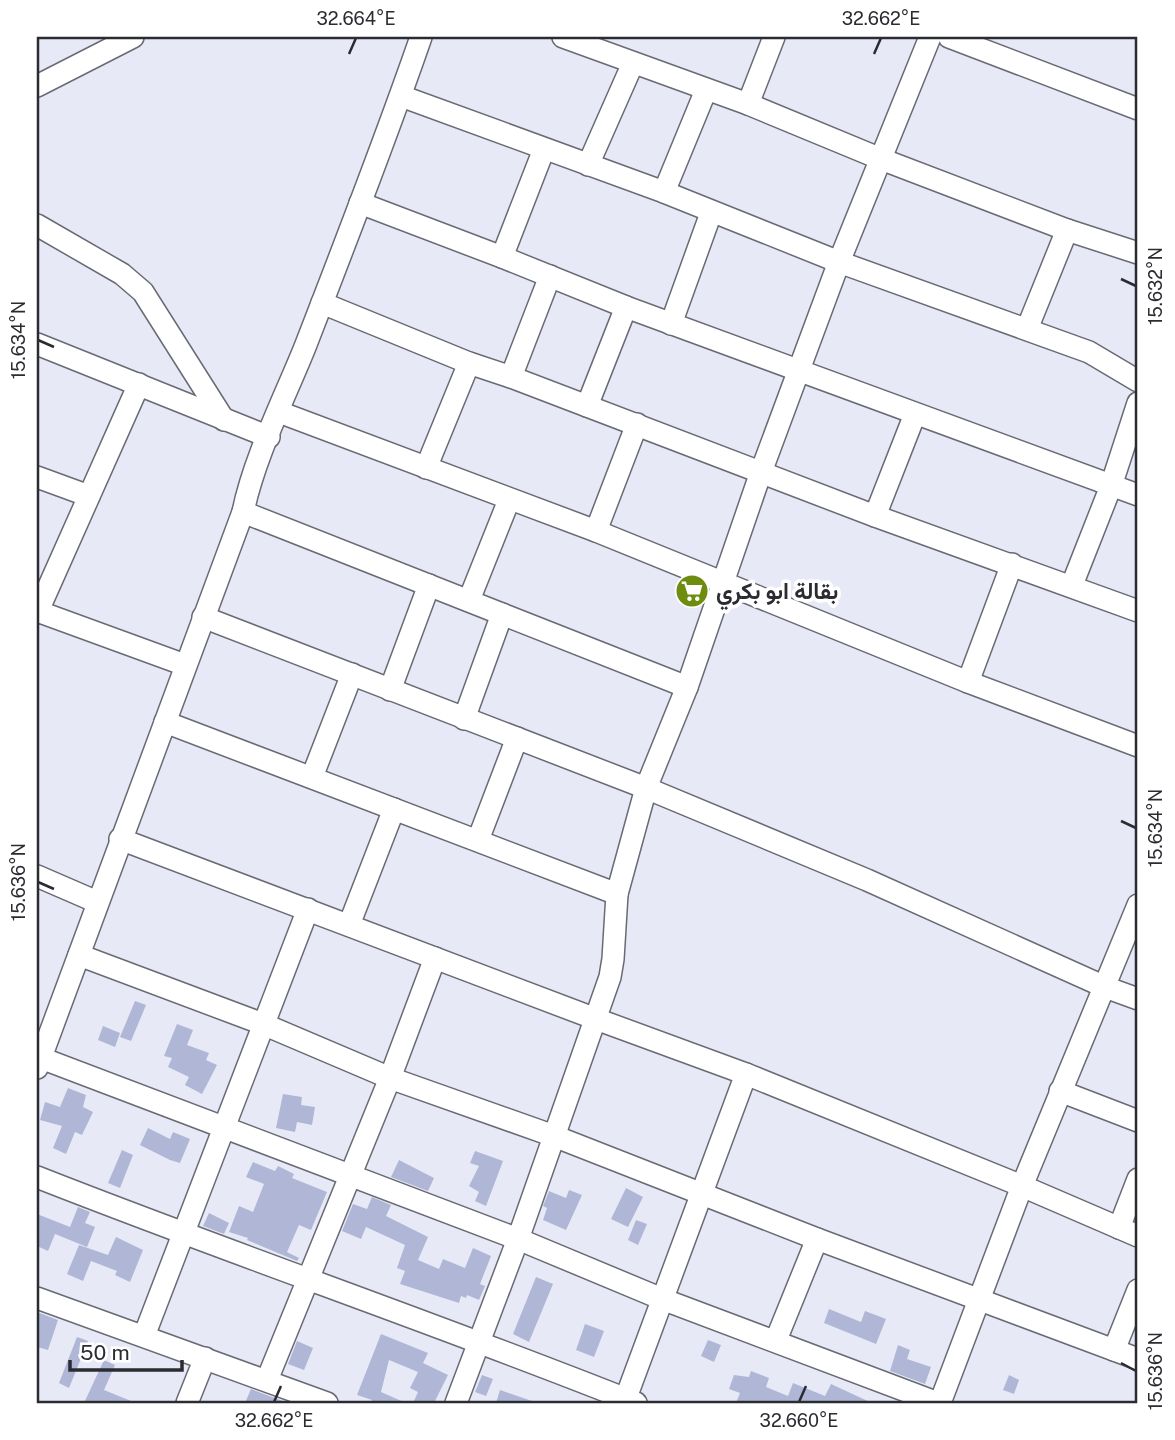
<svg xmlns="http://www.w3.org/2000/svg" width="1175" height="1440" font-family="'Public Sans',Vazirmatn,sans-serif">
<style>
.building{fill:#b0b7d6}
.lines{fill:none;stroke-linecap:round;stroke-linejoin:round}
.minor-casing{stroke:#686a74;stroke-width:24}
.minor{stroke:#fff;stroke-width:21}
.ticks{fill:none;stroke:#2b2c31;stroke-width:2.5}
.labels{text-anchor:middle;stroke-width:7;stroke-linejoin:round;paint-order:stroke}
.poi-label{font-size:23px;font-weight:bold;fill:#2b2c31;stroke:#fff;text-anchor:start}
.neatline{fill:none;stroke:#2b2c31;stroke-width:2.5}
.ticks-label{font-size:18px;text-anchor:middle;fill:#2b2c31}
</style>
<rect width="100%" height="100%" fill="#e7eaf6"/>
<g class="building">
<polygon points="135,1001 146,1005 131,1041 120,1037"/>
<polygon points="177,1024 193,1030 187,1045 209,1053 206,1060 217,1065 202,1094 185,1085 189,1077 168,1067 172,1058 164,1056"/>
<polygon points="103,1026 120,1033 115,1047 98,1040"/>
<polygon points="68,1088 86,1095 83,1107 93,1112 82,1135 75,1132 66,1154 53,1148 62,1126 40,1120 45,1102 60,1107"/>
<polygon points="283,1094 302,1097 301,1105 315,1107 312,1125 297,1122 295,1132 276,1128"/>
<polygon points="148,1128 170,1139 173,1132 190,1139 180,1163 170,1160 140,1145"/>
<polygon points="122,1150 133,1155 120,1188 108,1183"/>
<polygon points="475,1151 503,1161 486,1206 475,1201 479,1192 469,1186 479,1166 470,1163"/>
<polygon points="399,1160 434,1178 428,1191 391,1177"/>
<polygon points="253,1162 275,1171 278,1166 294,1174 292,1178 327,1192 311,1230 299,1225 287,1252 299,1258 297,1261 247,1240 248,1238 229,1232 239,1206 253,1212 264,1184 246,1177"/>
<polygon points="626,1188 643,1197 628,1227 611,1219"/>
<polygon points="569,1190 582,1195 566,1230 543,1220 547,1208 543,1206 549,1191 566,1198"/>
<polygon points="372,1197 391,1205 386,1216 428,1237 418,1260 439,1269 443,1259 465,1268 473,1248 491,1256 480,1284 485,1286 479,1300 467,1295 466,1298 461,1296 459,1303 400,1284 405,1271 397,1268 405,1245 366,1227 361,1239 342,1231 353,1204 367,1209"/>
<polygon points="78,1207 90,1212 85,1223 95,1227 87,1247 55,1234 48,1251 37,1246 37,1214 70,1227"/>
<polygon points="209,1213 229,1223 224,1234 203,1226"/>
<polygon points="636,1220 647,1224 638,1245 628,1240"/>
<polygon points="116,1237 143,1250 130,1282 115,1275 117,1271 91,1261 83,1281 67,1274 79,1245 108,1255"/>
<polygon points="536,1277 553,1284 529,1342 513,1334"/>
<polygon points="829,1309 861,1322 865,1311 886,1319 876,1344 824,1323"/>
<polygon points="37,1312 58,1320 48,1350 37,1347"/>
<polygon points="585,1324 604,1331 594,1357 576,1350"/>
<polygon points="381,1334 428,1353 423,1363 448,1375 434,1403 413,1403 418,1392 410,1388 418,1372 389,1360 381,1392 406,1403 370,1403 372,1400 357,1395"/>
<polygon points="77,1337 88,1341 69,1388 59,1383"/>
<polygon points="708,1340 721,1345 714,1362 701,1356"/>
<polygon points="297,1341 313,1348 304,1370 288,1364"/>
<polygon points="898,1345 910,1350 907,1359 931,1367 925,1384 890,1371"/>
<polygon points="104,1360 115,1365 104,1390 136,1403 84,1403"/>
<polygon points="751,1371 769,1378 766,1387 788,1396 793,1383 825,1396 831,1384 872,1403 736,1403 740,1393 729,1389 734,1375 749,1377"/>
<polygon points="482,1375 493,1379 486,1396 475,1392"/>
<polygon points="1009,1375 1019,1380 1014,1394 1003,1390"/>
<polygon points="251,1389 288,1403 245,1403"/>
<polygon points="500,1390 532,1401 532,1403 496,1403"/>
</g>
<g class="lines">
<defs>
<g id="minor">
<polyline points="563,37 748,104 881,159 1067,230 1138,253"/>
<polyline points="949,37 1138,109"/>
<polyline points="37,86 133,37"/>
<polyline points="401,96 664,192 839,262 1089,352 1138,381"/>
<polyline points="748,104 774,37"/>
<polyline points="588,165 633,63"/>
<polyline points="664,192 706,90"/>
<polyline points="360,203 502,257 626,307 1138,495"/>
<polyline points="37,225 122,274 143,292 224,420"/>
<polyline points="502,257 544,149"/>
<polyline points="322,303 469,363 511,377 875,516 1138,611"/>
<polyline points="671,324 711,213"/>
<polyline points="1027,329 1067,230"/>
<polyline points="37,344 269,437"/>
<polyline points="511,377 550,276"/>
<polyline points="587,406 626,307"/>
<polyline points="279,412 596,531 968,682 1138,746"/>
<polyline points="426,468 469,363"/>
<polyline points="37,477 89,496"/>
<polyline points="243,512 687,687"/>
<polyline points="875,516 915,414"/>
<polyline points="596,531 637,424"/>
<polyline points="1072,585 1111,486 1138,403"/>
<polyline points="469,600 509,500"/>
<polyline points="37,611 185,665"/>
<polyline points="37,613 139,384"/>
<polyline points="203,617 646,788 867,880 1105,987 1138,999"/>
<polyline points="968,682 1012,564"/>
<polyline points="390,690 429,585"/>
<polyline points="464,719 502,614"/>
<polyline points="165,722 617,894"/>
<polyline points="312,777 352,674"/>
<polyline points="120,839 596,1019 746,1074 1022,1186 1138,1236"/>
<polyline points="478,840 517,738"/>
<polyline points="37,876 97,902"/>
<polyline points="349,925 394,809"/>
<polyline points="79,955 263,1024 390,1078 554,1136 817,1239 1138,1359"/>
<polyline points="41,1058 518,1239 662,1299 938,1403"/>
<path d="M37,1068L243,512C254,458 284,399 305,347C345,244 385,141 421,37"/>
<polyline points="1060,1091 1138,1121"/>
<path d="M37,1177C235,1255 438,1324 636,1403"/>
<polyline points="1119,1228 1138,1179"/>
<polyline points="37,1298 327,1403"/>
<polyline points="144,1336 308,909"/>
<polyline points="776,1340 817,1239"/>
<polyline points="1114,1350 1138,1290"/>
<polyline points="267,1380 390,1078 435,958"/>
<polyline points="187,1403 205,1358"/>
<polyline points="456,1403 518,1239 610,977 613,959 617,894 646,788 687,687 761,472 839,262 930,37"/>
<polyline points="624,1403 746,1074"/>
<polyline points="940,1403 1022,1186 1138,905"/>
</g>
</defs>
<use href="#minor" class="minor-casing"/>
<use href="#minor" class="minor"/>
</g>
<path class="ticks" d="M349,54L356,38M874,54L881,38M1121,279L1136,286M38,340L54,347M1121,821L1136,828M38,882L54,889M1121,1363L1136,1371M274,1402L281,1386M799,1402L806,1386"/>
<defs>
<symbol id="supermarket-disc" viewBox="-11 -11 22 22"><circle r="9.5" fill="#6e8d0f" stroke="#fff"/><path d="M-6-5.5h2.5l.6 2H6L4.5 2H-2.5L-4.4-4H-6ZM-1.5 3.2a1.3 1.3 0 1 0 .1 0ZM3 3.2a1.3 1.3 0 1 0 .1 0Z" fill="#fff"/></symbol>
</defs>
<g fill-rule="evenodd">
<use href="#supermarket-disc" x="673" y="572" width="38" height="38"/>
</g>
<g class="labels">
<g class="poi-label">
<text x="716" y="599">بقالة ابو بكري</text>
</g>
</g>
<rect width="1175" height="1440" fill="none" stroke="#ffffff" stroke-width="77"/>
<path d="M70 1360v10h112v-10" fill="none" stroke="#2b2c31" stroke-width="3.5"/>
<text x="80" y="1360" font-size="21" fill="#2b2c31" stroke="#ffffff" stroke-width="5" paint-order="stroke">50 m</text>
<rect x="38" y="38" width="1098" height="1364" class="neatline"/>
<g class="ticks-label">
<text x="356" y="25">32.664°E</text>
<text x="881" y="25">32.662°E</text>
<text transform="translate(1156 286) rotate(-90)" y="6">15.632°N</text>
<text transform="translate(19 340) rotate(-90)" y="6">15.634°N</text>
<text transform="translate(1156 828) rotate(-90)" y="6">15.634°N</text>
<text transform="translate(19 882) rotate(-90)" y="6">15.636°N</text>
<text transform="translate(1156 1371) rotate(-90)" y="6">15.636°N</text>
<text x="274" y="1427">32.662°E</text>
<text x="799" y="1427">32.660°E</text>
</g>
</svg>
